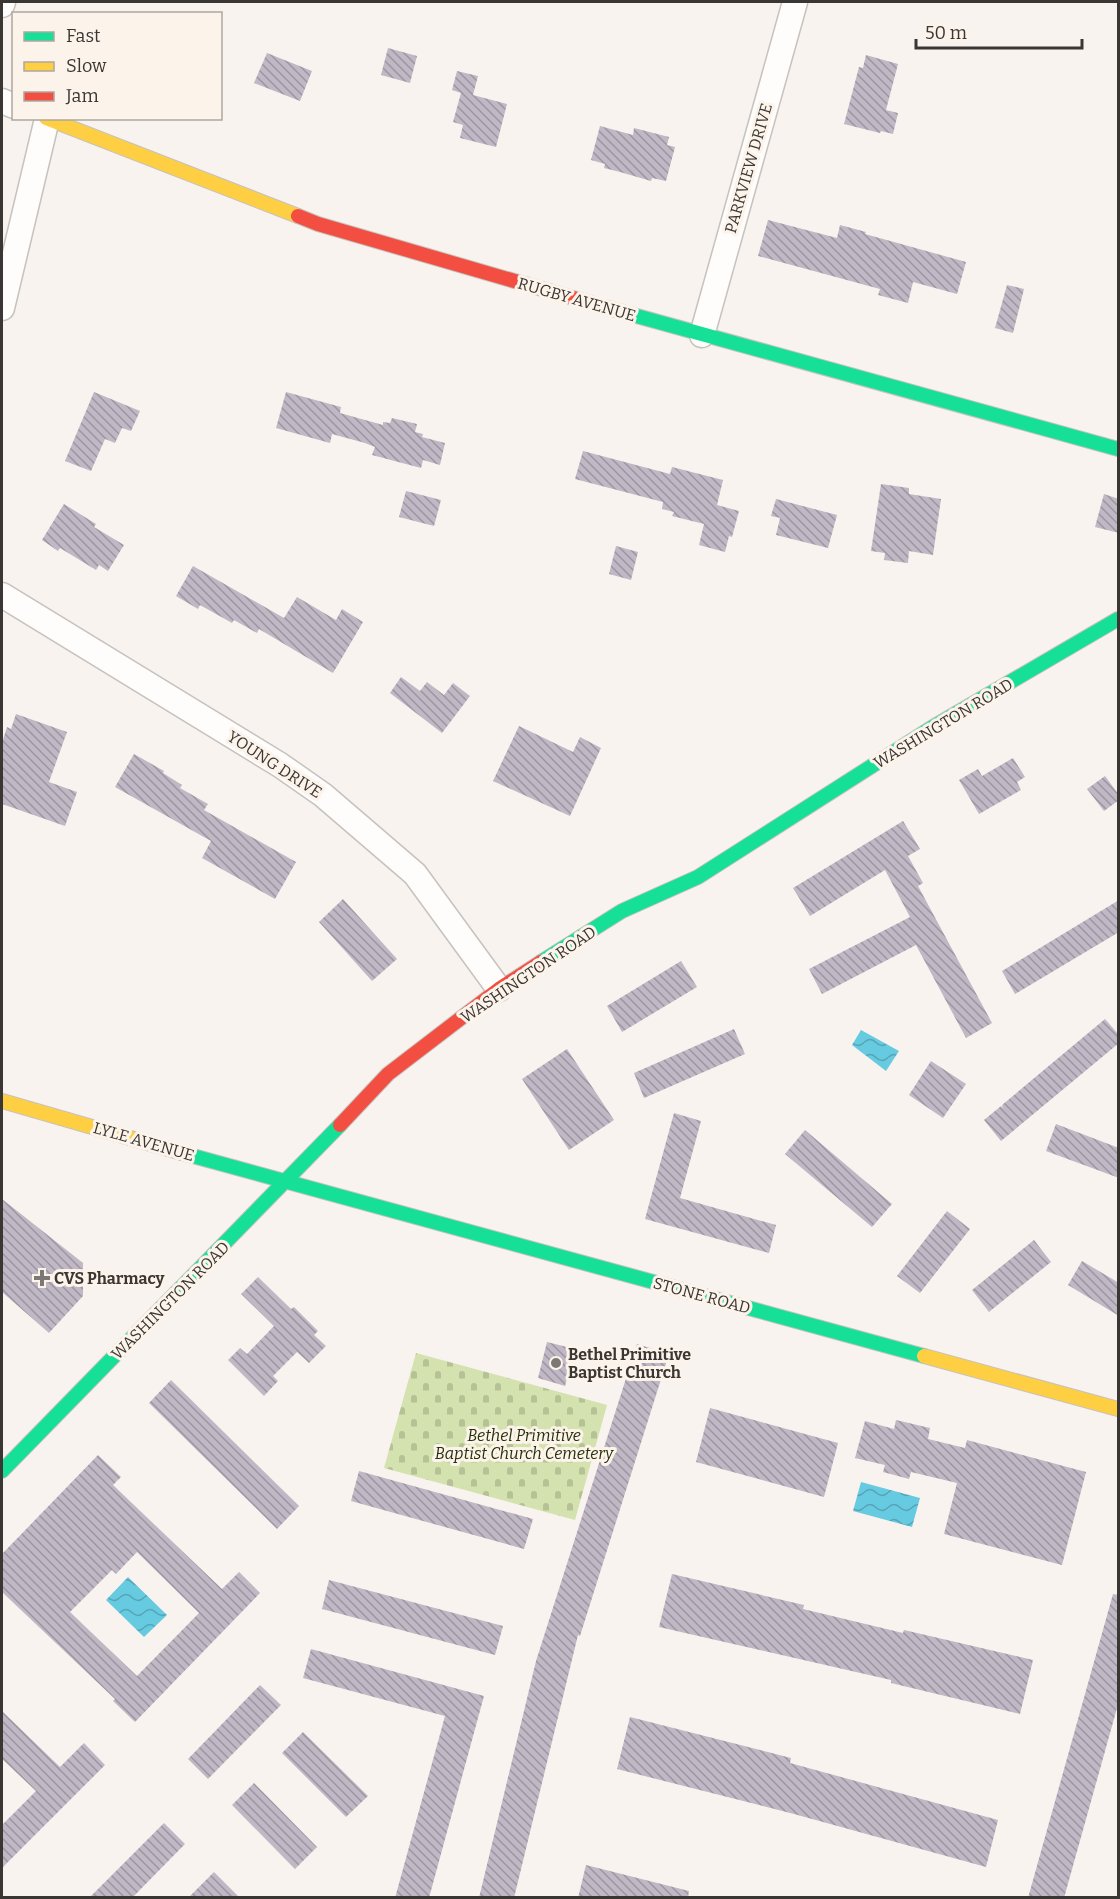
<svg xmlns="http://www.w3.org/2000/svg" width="1120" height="1899" font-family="Bitter,serif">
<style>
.cemetery{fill:url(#cemetery-stones)}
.water{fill:url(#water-waves)}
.building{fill:url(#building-back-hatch);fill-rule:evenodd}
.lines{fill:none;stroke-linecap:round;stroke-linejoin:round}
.street-casing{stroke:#c6c2be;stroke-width:27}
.fast-casing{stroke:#c6c2be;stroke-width:16}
.slow-casing{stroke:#c6c2be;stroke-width:16}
.jam-casing{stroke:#c6c2be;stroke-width:16}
.street{stroke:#fefdfc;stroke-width:24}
.fast{stroke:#16e098;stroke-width:14}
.slow{stroke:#ffcf43;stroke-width:14}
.jam{stroke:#f24e42;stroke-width:14}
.poi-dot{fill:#7c7874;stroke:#fcf3ea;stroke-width:2}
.labels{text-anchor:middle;stroke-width:6;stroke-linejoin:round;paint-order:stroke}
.street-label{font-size:16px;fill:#3a3633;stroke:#fcf3ea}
.poi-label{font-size:16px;font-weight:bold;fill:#3a3633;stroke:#fcf3ea;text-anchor:start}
.park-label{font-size:16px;font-style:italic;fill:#25310b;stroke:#fcf3ea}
</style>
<defs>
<pattern id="cemetery-stones" width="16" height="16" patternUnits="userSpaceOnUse" patternTransform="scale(1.5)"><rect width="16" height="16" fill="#d3e2ae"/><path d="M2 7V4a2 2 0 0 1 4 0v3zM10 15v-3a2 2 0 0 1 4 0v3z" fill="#b6c296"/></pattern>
<pattern id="water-waves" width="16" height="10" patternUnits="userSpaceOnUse" patternTransform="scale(1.5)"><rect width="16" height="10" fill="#66cae0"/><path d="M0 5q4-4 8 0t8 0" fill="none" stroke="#55a5b6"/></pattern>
<pattern id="building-back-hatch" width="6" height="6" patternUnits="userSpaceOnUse" patternTransform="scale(1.5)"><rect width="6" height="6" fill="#c0b8c5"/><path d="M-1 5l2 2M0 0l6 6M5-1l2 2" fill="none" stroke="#9d96a1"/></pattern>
</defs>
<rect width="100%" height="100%" fill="#f8f3ee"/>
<polygon class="cemetery" points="416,1353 607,1405 575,1520 384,1468"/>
<g class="water">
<polygon points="861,1030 899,1051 886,1071 852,1045"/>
<polygon points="861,1482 920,1498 912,1527 853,1511"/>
<polygon points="128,1577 167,1615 144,1637 106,1600"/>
</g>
<g class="building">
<polygon points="388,48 417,56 410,83 381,75"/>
<polygon points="267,53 312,71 300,101 254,83"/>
<polygon points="866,55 898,64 886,110 898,113 893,134 881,131 880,133 844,124 859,67 863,68"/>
<polygon points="457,71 478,76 473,95 507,104 496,147 460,138 463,125 453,122 461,93 452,90"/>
<polygon points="600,126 633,135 634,128 669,137 667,145 675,147 666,181 652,178 651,181 620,172 604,168 605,164 591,160"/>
<polygon points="768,220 837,238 840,225 866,232 865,234 966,262 957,294 913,282 908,303 878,295 880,289 758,256"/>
<polygon points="1007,285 1024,289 1013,333 995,328"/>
<polygon points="94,392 140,411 131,431 122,428 115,443 105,439 91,471 65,461"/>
<polygon points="286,392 341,407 340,413 383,425 383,422 390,423 392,418 417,424 415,432 423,434 422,437 445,443 440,465 423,460 421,468 372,455 375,447 365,443 332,434 330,443 276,428"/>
<polygon points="583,451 670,474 672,467 723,480 717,505 739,511 732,537 729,536 725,552 699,545 704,524 672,516 674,512 662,509 663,502 575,479"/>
<polygon points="881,484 909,488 909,494 941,499 933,555 909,551 908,563 884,560 885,553 871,551"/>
<polygon points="406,491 441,500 434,526 399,517"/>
<polygon points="1104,494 1119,499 1119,533 1095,527"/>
<polygon points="776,499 837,515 828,548 776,535 780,518 771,516"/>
<polygon points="64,504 96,524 94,527 124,545 108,571 99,565 96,570 60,548 58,551 42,540"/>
<polygon points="616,546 638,552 631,580 609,574"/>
<polygon points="193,566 284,618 297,597 336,620 342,609 363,622 333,673 259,629 257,633 234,620 232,623 200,605 198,609 176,596"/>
<polygon points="401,677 420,691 427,682 444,695 453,683 470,696 442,733 390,693"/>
<polygon points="16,714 67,732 49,782 77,792 65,826 2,804 2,743 7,727 11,729"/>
<polygon points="519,726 573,752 580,737 601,748 570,816 493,781"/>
<polygon points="134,754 164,771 163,773 182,785 180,788 208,804 204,810 296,862 275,899 202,858 211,841 115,787"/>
<polygon points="1013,758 1025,777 1017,782 1021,790 979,814 959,780 978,769 982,776"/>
<polygon points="1105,776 1119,795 1119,800 1104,811 1087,789"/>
<polygon points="903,821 920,849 908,856 923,883 918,886 992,1023 966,1038 916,945 822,994 809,969 910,917 885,870 810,916 793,888"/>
<polygon points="343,899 397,959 372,981 319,922"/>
<polygon points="1119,900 1119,932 1015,994 1002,971"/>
<polygon points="681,961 697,987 622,1032 607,1006"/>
<polygon points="1105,1019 1119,1035 1119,1043 1001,1141 984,1120 1001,1106 1003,1108 1002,1105"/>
<polygon points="734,1029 745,1054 644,1098 634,1073"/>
<polygon points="567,1049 614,1120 569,1150 522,1079"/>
<polygon points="931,1061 966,1084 943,1118 909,1095"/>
<polygon points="674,1113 701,1121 680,1198 776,1225 769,1253 645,1219"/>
<polygon points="1056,1124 1119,1148 1119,1178 1046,1151"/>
<polygon points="805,1130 892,1204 872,1227 785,1154"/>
<polygon points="2,1199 83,1263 83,1296 49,1333 2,1292"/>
<polygon points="947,1211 970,1229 920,1293 897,1276"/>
<polygon points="1034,1240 1051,1262 989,1312 972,1290"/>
<polygon points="1082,1261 1119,1283 1119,1316 1068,1285"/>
<polygon points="258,1277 291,1309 294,1307 318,1331 314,1335 326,1346 309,1363 297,1352 273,1376 278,1381 264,1396 228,1360 240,1348 247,1354 274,1326 241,1294"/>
<polygon points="547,1342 575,1349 565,1386 538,1378"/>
<polygon points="637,1344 669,1354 580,1636 578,1635 514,1898 479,1898 536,1661"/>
<polygon points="171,1380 299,1506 277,1529 149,1403"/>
<polygon points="710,1408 838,1443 824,1497 696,1462"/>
<polygon points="896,1420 930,1428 928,1439 965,1448 967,1440 1086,1472 1062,1565 944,1534 957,1483 911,1472 909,1479 883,1472 885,1465 855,1458 865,1421 894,1429"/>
<path d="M98,1455L121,1477L113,1485L222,1589L239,1572L260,1593L135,1722L113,1701L115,1699L2,1592V1554ZM137,1552L199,1613L137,1676L70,1612L112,1570L116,1574Z"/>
<polygon points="359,1471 533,1519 524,1549 351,1501"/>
<polygon points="672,1574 804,1605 803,1609 903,1633 904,1630 1033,1660 1020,1714 891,1683 891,1680 659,1627"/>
<polygon points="329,1580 503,1626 495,1655 322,1609"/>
<polygon points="1113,1594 1119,1595 1119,1701 1064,1898 1028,1898"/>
<polygon points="311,1649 484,1696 429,1898 395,1898 445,1716 303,1678"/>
<polygon points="260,1685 281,1705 208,1779 188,1759"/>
<polygon points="2,1711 60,1767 84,1743 105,1765 2,1868 2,1825 36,1791 2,1759"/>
<polygon points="630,1717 791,1758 790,1763 998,1820 986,1867 794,1814 617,1769"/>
<polygon points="303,1732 368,1796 346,1817 282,1753"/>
<polygon points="254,1783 317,1847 295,1869 232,1805"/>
<polygon points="164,1823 185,1844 132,1898 89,1898"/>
<polygon points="586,1865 689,1891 688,1898 578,1898"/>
<polygon points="214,1872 240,1898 188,1898"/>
</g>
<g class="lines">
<defs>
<g id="street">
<polyline points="2,5 3,2"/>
<polyline points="2,101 14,106"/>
<polyline points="2,308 47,119"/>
<polyline points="702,335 795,2"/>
<polyline points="2,595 280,765 323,795 415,874 499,989"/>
</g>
<g id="fast">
<polyline points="597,305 1118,449"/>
<polyline points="541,962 622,911 698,877 933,727 1118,619"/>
<polyline points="182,1153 924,1356"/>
<polyline points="2,1471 340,1125"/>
</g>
<g id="slow">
<polyline points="46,118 298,216"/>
<polyline points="2,1101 182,1153"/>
<polyline points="924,1356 1118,1409"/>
</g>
<g id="jam">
<polyline points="298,216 318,224 597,305"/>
<polyline points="340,1125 388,1074 499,989 541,962"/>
</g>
</defs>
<use href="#street" class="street-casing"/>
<use href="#fast" class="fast-casing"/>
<use href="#slow" class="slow-casing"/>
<use href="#jam" class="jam-casing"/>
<use href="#street" class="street"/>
<use href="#fast" class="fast"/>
<use href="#slow" class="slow"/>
<use href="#jam" class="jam"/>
</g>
<g class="poi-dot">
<path d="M39 1269h6v6h6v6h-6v6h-6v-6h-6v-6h6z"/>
<circle cx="556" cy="1363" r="6"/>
</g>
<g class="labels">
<g class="street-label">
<text transform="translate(748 168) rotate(-74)" y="6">PARKVIEW DRIVE</text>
<text transform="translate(577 299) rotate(16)" y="6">RUGBY AVENUE</text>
<text transform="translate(943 723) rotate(-31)" y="6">WASHINGTON ROAD</text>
<text transform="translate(275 764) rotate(33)" y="6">YOUNG DRIVE</text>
<text transform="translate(528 974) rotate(-34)" y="6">WASHINGTON ROAD</text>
<text transform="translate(144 1141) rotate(16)" y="6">LYLE AVENUE</text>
<text transform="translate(702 1295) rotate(15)" y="6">STONE ROAD</text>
<text transform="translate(170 1300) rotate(-45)" y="6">WASHINGTON ROAD</text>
</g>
<g class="poi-label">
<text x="54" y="1284">CVS Pharmacy</text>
<text x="568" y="1360">Bethel Primitive<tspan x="568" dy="18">Baptist Church</tspan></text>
</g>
<g class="park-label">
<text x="524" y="1441">Bethel Primitive<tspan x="524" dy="18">Baptist Church Cemetery</tspan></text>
</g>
</g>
<rect width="1120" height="1899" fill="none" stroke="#3a3633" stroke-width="6"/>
<rect x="12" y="12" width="210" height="108" fill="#fcf3ea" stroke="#aea7a1" stroke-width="1.5"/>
<rect x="24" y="32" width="30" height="9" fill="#16e098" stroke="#aea7a1" stroke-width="1.5"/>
<text x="66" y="42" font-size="18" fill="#3a3633">Fast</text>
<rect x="24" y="62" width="30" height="9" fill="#ffcf43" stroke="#aea7a1" stroke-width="1.5"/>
<text x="66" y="72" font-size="18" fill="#3a3633">Slow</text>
<rect x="24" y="92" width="30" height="9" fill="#f24e42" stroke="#aea7a1" stroke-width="1.5"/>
<text x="66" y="102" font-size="18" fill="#3a3633">Jam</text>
<path d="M916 39v9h166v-9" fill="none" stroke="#3a3633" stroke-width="3"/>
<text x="925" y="39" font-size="18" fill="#3a3633" stroke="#fcf3ea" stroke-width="4.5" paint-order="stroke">50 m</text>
</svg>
